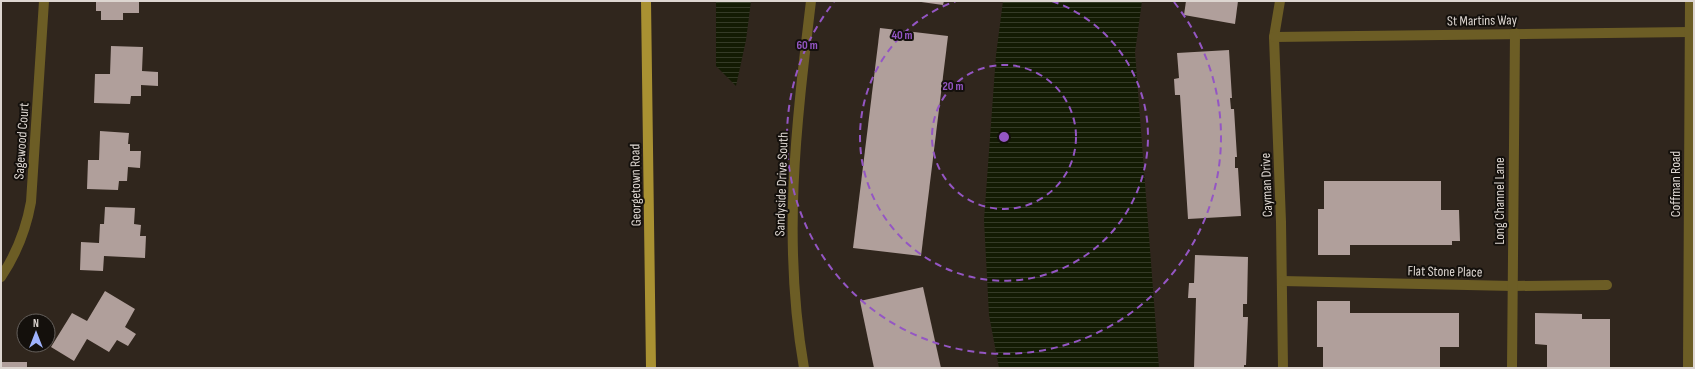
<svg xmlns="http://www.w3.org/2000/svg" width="1695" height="369" font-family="'Sofia Sans Condensed',sans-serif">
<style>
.water{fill:url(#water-rules)}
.building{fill:#b09f9b}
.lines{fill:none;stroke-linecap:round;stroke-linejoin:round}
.minor{stroke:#6c5d25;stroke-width:10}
.major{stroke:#a99132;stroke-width:10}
.ring{fill:none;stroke:#9456c4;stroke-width:2;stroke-dasharray:7 5}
.labels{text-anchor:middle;stroke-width:4;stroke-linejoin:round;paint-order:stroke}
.street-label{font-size:14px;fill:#ddd6d1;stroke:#14100c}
.centre{fill:#9456c4;stroke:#14100c;stroke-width:2}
.ring-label{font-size:12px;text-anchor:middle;font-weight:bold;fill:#9456c4;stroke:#14100c;stroke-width:4;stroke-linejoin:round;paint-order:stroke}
</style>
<defs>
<pattern id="water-rules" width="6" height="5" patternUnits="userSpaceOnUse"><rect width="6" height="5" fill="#131b03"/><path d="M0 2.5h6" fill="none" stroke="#353b27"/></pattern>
</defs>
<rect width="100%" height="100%" fill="#30261d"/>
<g class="water">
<polygon points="716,1 751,1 746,40 736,86 716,66"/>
<polygon points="1003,1 1142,1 1135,52 1159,368 999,368 989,315 984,220 996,55"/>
</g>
<g class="building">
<polygon points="96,1 139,1 139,13 123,13 123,20 101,20 101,11 96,11"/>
<polygon points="914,1 944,1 943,5"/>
<polygon points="1186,1 1238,1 1235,24 1184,15"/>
<polygon points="880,28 948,36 921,256 853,248"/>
<polygon points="111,46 143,47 142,71 158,72 158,86 141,85 141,96 131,96 130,104 94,103 95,74 110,74"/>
<polygon points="1229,50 1232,98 1230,98 1231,109 1234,109 1237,157 1235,157 1235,168 1238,168 1241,216 1188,219 1180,95 1175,95 1174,79 1179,78 1177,53"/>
<polygon points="100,131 129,133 128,144 130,144 130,151 141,151 140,168 128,167 127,181 119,181 118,190 87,189 88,160 99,160"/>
<polygon points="1324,181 1441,181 1441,210 1459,210 1460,241 1452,241 1452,245 1350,245 1350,255 1318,255 1318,209 1324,209"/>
<polygon points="105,207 135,208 134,224 141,225 140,236 146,236 145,258 104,256 103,271 80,270 81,242 99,243 100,224 104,224"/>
<polygon points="1195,255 1248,257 1247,304 1243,304 1243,317 1248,317 1246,365 1244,365 1244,368 1194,368 1196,298 1188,298 1189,283 1194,283"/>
<polygon points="923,287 941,368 874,368 860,301"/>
<polygon points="105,291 135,309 125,327 136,334 128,346 117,340 109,352 87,339 74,361 51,347 72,313 87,321"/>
<polygon points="1317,301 1350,301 1350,313 1459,313 1459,347 1440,347 1440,368 1323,368 1323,347 1317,347"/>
<polygon points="1535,313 1582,314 1582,319 1610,319 1610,368 1547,368 1547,345 1535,344"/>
<rect x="1" y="362" width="26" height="6"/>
</g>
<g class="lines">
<g class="minor">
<polyline points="1280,1 1274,37 1281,222 1283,368"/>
<polyline points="1274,37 1690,32"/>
<path d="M1,277C17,253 26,230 31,202L44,1"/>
<polyline points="1282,281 1513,286 1607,285"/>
<path d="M804,368C782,242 796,126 811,1"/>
<polyline points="1512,368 1515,33"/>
<polyline points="1688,368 1690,1"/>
</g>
<polyline class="major" points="646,1 651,368"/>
</g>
<g class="ring">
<circle cx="1004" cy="137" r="72"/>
<path d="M1052 1A144 144 0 1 1 956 1"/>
<path d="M1174 2A217 217 0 1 1 834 2"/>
</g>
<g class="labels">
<g class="street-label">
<text transform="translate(1482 20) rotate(-1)" y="5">St Martins Way</text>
<text transform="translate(21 141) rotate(-86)" y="5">Sagewood Court</text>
<text transform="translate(781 184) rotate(-88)" y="5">Sandyside Drive South</text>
<text transform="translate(1675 184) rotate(-90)" y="5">Coffman Road</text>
<text transform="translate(635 185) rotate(-91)" y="5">Georgetown Road</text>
<text transform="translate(1266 185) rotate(-92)" y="5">Cayman Drive</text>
<text transform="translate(1499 201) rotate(-90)" y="5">Long Channel Lane</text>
<text transform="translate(1445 271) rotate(1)" y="5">Flat Stone Place</text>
</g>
</g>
<circle cx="1004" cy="137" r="6" class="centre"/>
<g class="ring-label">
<text x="902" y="39">40 m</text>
<text x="807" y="49">60 m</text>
<text x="953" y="90">20 m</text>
</g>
<rect width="1695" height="369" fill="none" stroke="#ddd6d1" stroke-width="4"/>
<g transform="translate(36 333)"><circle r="19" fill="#14100c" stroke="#645f5b"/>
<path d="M0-3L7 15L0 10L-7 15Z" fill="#9fb3fd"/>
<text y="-6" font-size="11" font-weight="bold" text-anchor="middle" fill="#ddd6d1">N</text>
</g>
</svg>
